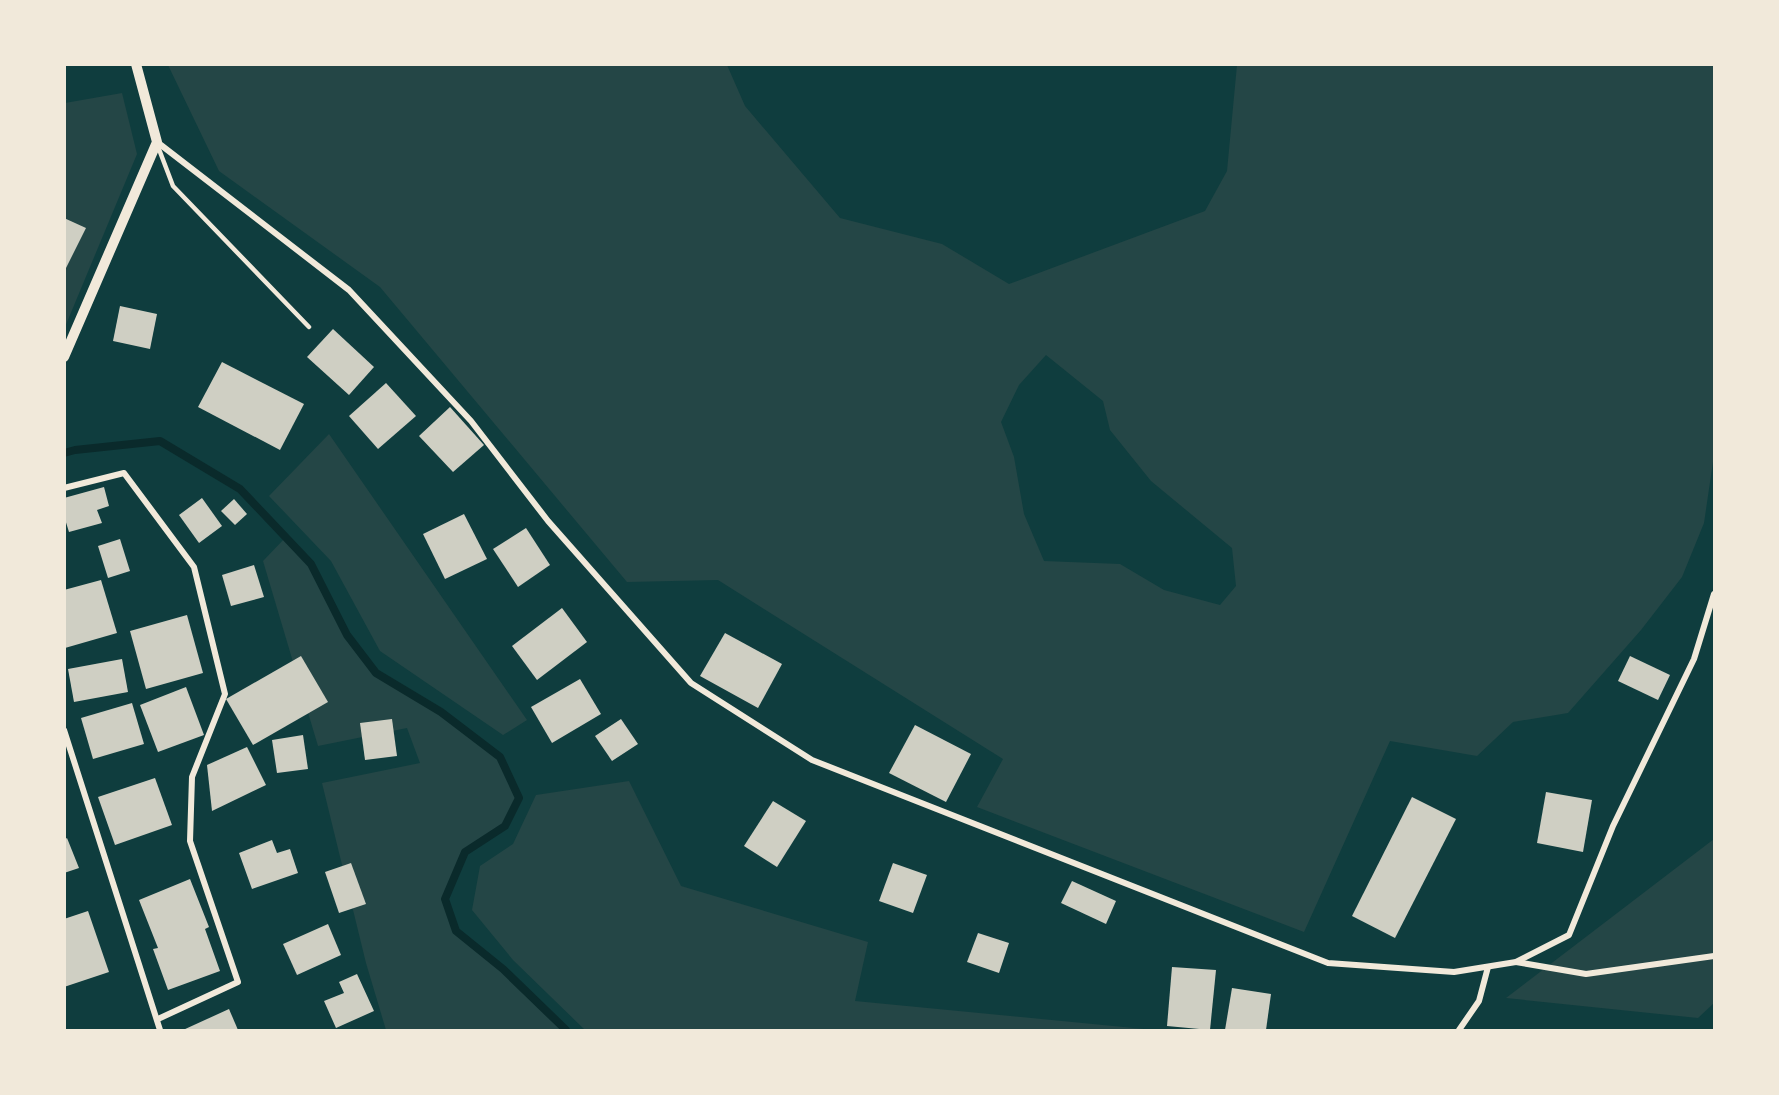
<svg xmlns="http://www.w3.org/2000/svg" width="1779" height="1095" font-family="Overpass,sans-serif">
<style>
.green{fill:#244646;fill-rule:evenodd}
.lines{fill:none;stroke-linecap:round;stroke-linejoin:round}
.stream{stroke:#0a2a2b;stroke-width:8}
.building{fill:#cfcfc3}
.service{stroke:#f1e9da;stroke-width:4.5}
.minor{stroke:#f1e9da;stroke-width:6}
.tertiary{stroke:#f1e9da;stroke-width:10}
</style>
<rect width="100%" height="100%" fill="#0f3d3e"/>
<g class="green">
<path d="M168,65H727L745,106L840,218L942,244L1009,284L1205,211L1227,171L1237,65H1714V455L1704,523L1682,577L1641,630L1568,713L1513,722L1477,756L1390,741L1304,932L977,807L1003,759L718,580L627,582L380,287L219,171ZM1046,355L1103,401L1110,430L1151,481L1232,548L1236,586L1220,605L1164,590L1120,564L1044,561L1024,514L1014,457L1001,422L1019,385Z"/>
<polygon points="122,93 137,154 65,327 65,103"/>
<polygon points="329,434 527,720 503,735 380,651 331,561 269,496"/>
<polygon points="286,537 311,564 347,635 376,673 441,712 500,757 519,798 505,826 465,852 445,899 456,931 503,969 566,1030 386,1030 366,963 322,783 420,763 407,728 318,746 263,561"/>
<polygon points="629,781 681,886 868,942 855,1001 1154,1030 585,1030 513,960 472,910 480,866 513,844 536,795"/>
<polygon points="1714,839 1714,1003 1698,1018 1506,998"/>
</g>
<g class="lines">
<polyline class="stream" points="64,453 75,450 160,441 240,489 311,564 347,635 376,673 441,712 500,757 519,798 505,826 465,852 445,899 456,931 503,969 566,1030"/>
</g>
<g class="building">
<polygon points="64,218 86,228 64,272"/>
<polygon points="120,306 157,314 150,349 113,341"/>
<polygon points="333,329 374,367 349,395 307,357"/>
<polygon points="222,362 304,404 280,450 198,407"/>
<polygon points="386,383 416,416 378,449 349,416"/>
<polygon points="450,407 484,445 453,472 419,436"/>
<polygon points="104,487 109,506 97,510 102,523 69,532 64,516 64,498"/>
<polygon points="202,498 222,526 199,543 179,515"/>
<polygon points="234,499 247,514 235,525 221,511"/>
<polygon points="464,514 487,559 445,579 423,534"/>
<polygon points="526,528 550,565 518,587 493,549"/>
<polygon points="120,539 130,571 108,578 98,546"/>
<polygon points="254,565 264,597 231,606 222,575"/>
<polygon points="101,580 117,633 65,648 64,590"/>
<polygon points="562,608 587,642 537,680 512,646"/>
<polygon points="187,615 203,673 146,689 130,631"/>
<polygon points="725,633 782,664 758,708 700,676"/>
<polygon points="301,656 328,702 253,745 226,699"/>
<polygon points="1630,656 1670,675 1658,700 1618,681"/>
<polygon points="122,659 128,692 74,702 68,669"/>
<polygon points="580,679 601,714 552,743 531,707"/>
<polygon points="186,687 204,735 158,752 140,705"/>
<polygon points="132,703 144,744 93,759 81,718"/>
<polygon points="392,719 397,756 365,760 360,723"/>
<polygon points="621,719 638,744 612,761 595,736"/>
<polygon points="915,725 971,754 946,802 889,773"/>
<polygon points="303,735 308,769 277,773 272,740"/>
<polygon points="247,747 266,785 212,811 207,765"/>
<polygon points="155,778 172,825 115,845 98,797"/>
<polygon points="1546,792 1592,800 1583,852 1537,843"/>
<polygon points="1412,797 1456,819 1395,938 1352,916"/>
<polygon points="773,801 806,821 777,867 744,846"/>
<polygon points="67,838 79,868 64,873 64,840"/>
<polygon points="272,840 277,853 290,849 298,873 252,889 239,853"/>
<polygon points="351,863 366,904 339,913 325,872"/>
<polygon points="893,863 927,875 913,913 879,901"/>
<polygon points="190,879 209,927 205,929 220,971 168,990 153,949 158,948 139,900"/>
<polygon points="1072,881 1116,901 1106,924 1061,903"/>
<polygon points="88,911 109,972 64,987 64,919"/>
<polygon points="328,924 341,955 297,975 283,944"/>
<polygon points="978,933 1009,943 999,973 967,962"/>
<polygon points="1172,967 1216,970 1210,1030 1167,1026"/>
<polygon points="357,974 374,1011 336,1028 324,1001 344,993 339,982"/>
<polygon points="1232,988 1271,994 1266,1030 1225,1030"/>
<polygon points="229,1009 238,1030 183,1030"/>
</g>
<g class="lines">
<polyline class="service" points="157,144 173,186 309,327"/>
<g class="minor">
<polyline points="157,142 349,290 471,421 548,521 691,683 812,760 1328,963 1454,972 1516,962 1569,935 1613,826 1694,659 1714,594"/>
<polyline points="64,488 124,473 194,567 225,694 192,777 190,841 238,982 158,1019"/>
<polyline points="64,730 160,1030"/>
<polyline points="1516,962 1586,974 1714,956"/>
<polyline points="1459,1030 1479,1001 1488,967"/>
</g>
<polyline class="tertiary" points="64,357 157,142 136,64"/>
</g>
<rect width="1779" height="1095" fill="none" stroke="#f1e9da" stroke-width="132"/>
</svg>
